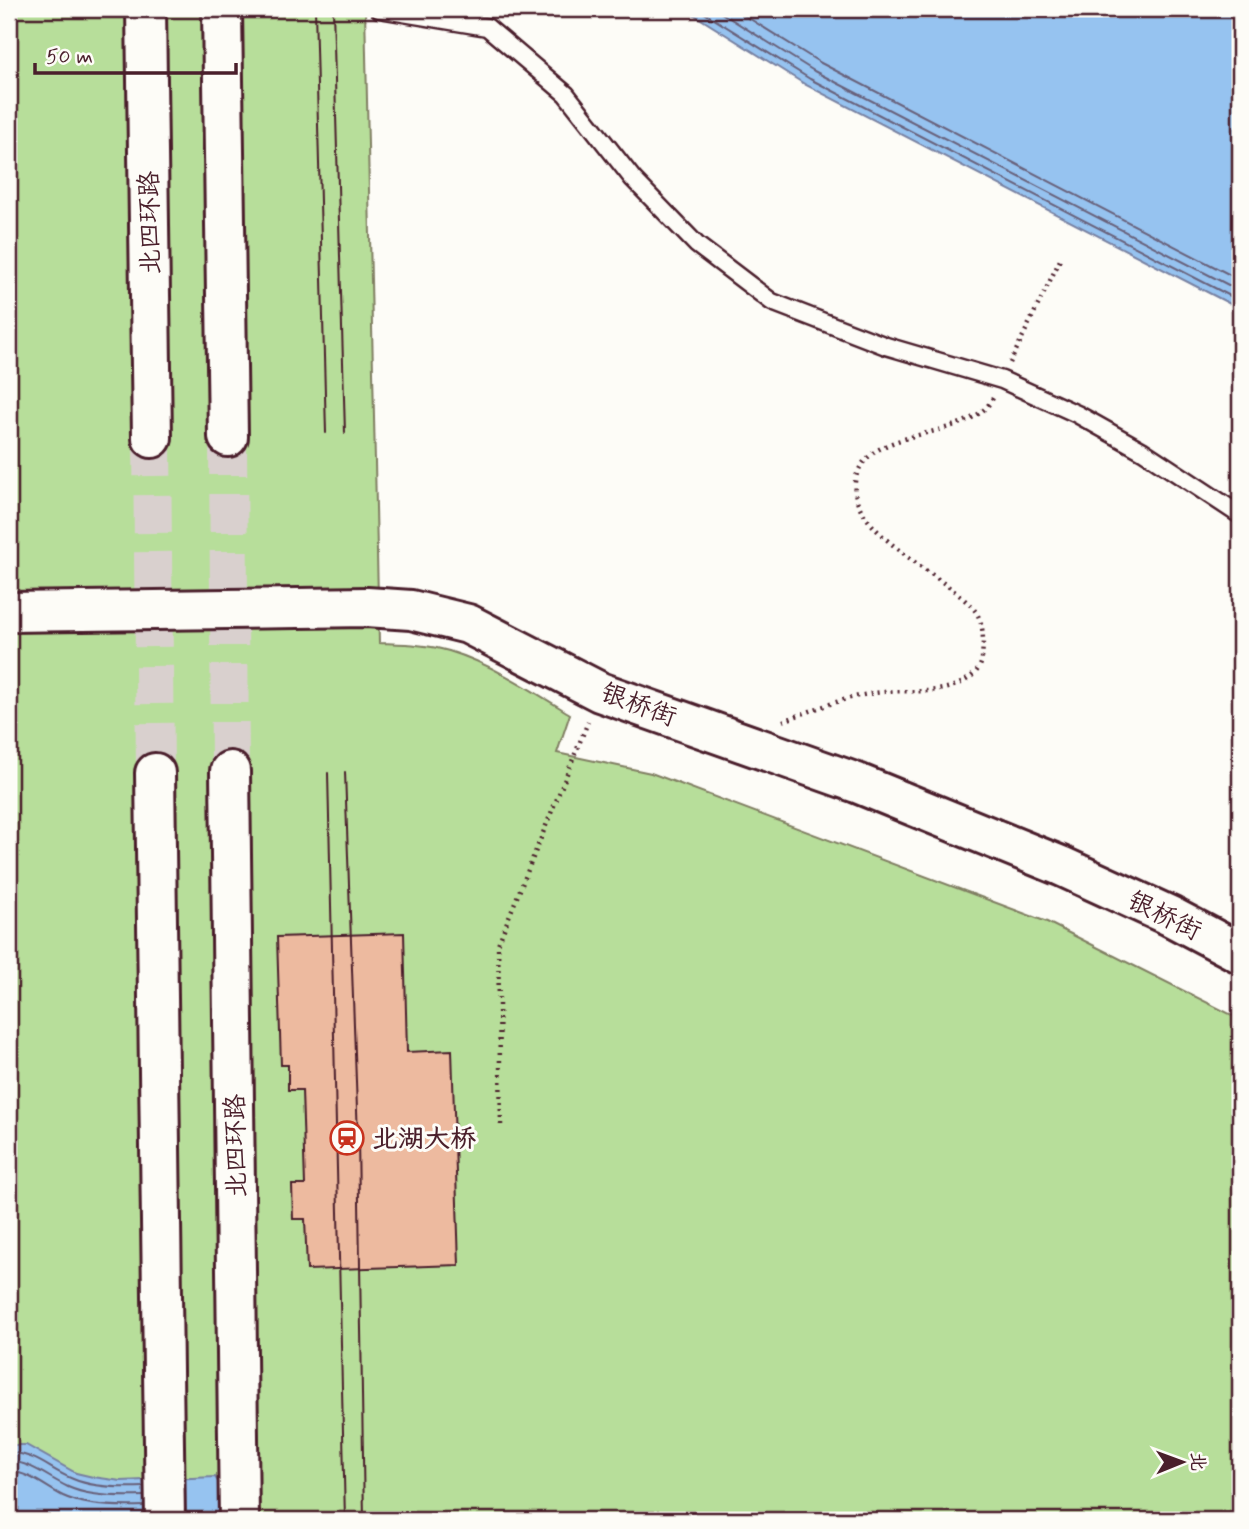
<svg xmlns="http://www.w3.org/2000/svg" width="1249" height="1529" font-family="Mynerve,'LXGW WenKai TC',sans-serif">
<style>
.green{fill:#b7de9a;stroke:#807e62;stroke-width:2}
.water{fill:#96c3f0;stroke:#7881a1;stroke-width:2}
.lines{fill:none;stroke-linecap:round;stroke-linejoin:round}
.shore{stroke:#68617a;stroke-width:2}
.building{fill:#edba9f;stroke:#4a1f2b;stroke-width:2}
.trunk-tunnel{stroke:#d9d0ce;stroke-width:38;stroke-dasharray:38 19;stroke-linecap:butt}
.service-casing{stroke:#4a1f2b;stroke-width:21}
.tertiary-casing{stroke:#4a1f2b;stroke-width:44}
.trunk-casing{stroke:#4a1f2b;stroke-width:44}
.path{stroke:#4a1f2b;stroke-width:4.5;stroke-dasharray:2 5;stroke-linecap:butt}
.service{stroke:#fdfcf7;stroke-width:16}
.tertiary{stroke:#fdfcf7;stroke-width:38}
.trunk{stroke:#fdfcf7;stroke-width:38}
.tram{stroke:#4a1f2b;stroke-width:2}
.labels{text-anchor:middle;stroke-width:6;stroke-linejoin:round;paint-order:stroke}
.street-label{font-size:26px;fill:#4a1f2b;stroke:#fdfcf7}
.poi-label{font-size:26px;font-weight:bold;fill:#4a1f2b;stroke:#fdfcf7;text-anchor:start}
</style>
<rect width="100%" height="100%" fill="#fdfcf7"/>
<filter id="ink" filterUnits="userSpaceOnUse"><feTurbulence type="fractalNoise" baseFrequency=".0143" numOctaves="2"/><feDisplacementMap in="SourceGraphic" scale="14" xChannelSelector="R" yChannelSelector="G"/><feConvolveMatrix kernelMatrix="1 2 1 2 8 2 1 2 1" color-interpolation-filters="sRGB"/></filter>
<g filter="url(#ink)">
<path class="green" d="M9,9H365L379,643C402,644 426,644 449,651C492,664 533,691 570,714L557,753L651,773L1047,922L1240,1019V1520H9Z"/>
<g class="water">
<polygon points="685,9 1240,9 1240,309 806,85"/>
<polygon points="9,1445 26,1445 76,1473 93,1477 121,1481 215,1477 242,1520 9,1520"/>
</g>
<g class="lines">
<g class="shore">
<polyline points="698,9 810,79 1240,301"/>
<polyline points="715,9 814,71 1240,291"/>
<polyline points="734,9 819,62 1240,280"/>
<path d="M9,1452C41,1456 46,1468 73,1479C94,1488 121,1488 144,1487"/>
<path d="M9,1461C32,1463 47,1477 68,1487C90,1497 120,1497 144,1496"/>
<path d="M9,1471C30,1473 44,1486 63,1496C86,1507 119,1507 144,1506"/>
</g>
</g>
<polygon class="building" points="404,933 407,1052 452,1050 459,1265 307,1270 305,1219 293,1219 292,1185 305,1185 302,1090 288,1090 288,1065 281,1065 277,937"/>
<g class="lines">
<g class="trunk-tunnel">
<polyline points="228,437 230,771"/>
<polyline points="152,438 155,773"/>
</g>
<defs>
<polyline id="service" points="379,9 487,27 566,94 633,179 697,245 772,302 886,346 1002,380 1077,414 1143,451 1240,515"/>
<polyline id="tertiary" points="9,612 367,607 411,610 468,624 600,692 857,783 1061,866 1170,916 1240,953"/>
<g id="trunk">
<polyline points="146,9 152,438"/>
<polyline points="222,9 228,437"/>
<polyline points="230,771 239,1520"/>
<polyline points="155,773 165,1520"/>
</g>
</defs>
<use href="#service" class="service-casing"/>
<use href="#tertiary" class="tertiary-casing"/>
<use href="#trunk" class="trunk-casing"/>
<g class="path">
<polyline points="1010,363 1060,260"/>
<path d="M783,721C816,709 849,695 884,692C904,690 923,693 943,689C958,686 980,676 982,659C983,643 985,626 976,612C951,577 837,529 857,474C876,423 972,443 994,396"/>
<polyline points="501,1125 498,944 588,722"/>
</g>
<use href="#service" class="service"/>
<use href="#tertiary" class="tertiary"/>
<use href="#trunk" class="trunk"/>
<g class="tram">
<polyline points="315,9 326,433"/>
<polyline points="333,9 345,433"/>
<polyline points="345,772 358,1138 364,1520"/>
<polyline points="328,773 345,1520"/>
</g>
</g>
</g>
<defs>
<symbol id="station-ring" viewBox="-11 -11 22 22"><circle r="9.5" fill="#fdfcf7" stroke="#c8321e" stroke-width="1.5"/><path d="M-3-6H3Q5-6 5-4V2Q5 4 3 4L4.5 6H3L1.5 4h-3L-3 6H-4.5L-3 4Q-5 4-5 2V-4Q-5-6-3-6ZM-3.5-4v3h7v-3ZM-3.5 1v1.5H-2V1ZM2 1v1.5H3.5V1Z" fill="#c8321e"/></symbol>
</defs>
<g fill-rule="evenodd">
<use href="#station-ring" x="328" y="1119" width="38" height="38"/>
</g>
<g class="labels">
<g class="street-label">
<text transform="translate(149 223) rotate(-91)" y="9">北四环路</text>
<text transform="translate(639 704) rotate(20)" y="9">银桥街</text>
<text transform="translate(1165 915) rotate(26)" y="9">银桥街</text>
<text transform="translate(235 1146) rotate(-91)" y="9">北四环路</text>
</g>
<g class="poi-label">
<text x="372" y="1147">北湖大桥</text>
</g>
</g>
<rect width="1249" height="1529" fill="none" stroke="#fdfcf7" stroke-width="35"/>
<rect x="18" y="18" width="1214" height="1494" fill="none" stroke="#4a1f2b" stroke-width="2.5" filter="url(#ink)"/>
<g transform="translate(1182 1462) rotate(89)" stroke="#fdfcf7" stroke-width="5" paint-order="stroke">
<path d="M0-5L12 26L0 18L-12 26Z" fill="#4a1f2b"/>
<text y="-10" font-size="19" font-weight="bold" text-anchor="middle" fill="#4a1f2b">北</text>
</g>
<path d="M35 63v10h201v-10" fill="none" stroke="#4a1f2b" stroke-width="3.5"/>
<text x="46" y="63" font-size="21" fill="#4a1f2b" stroke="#fdfcf7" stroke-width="5" paint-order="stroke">50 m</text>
</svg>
